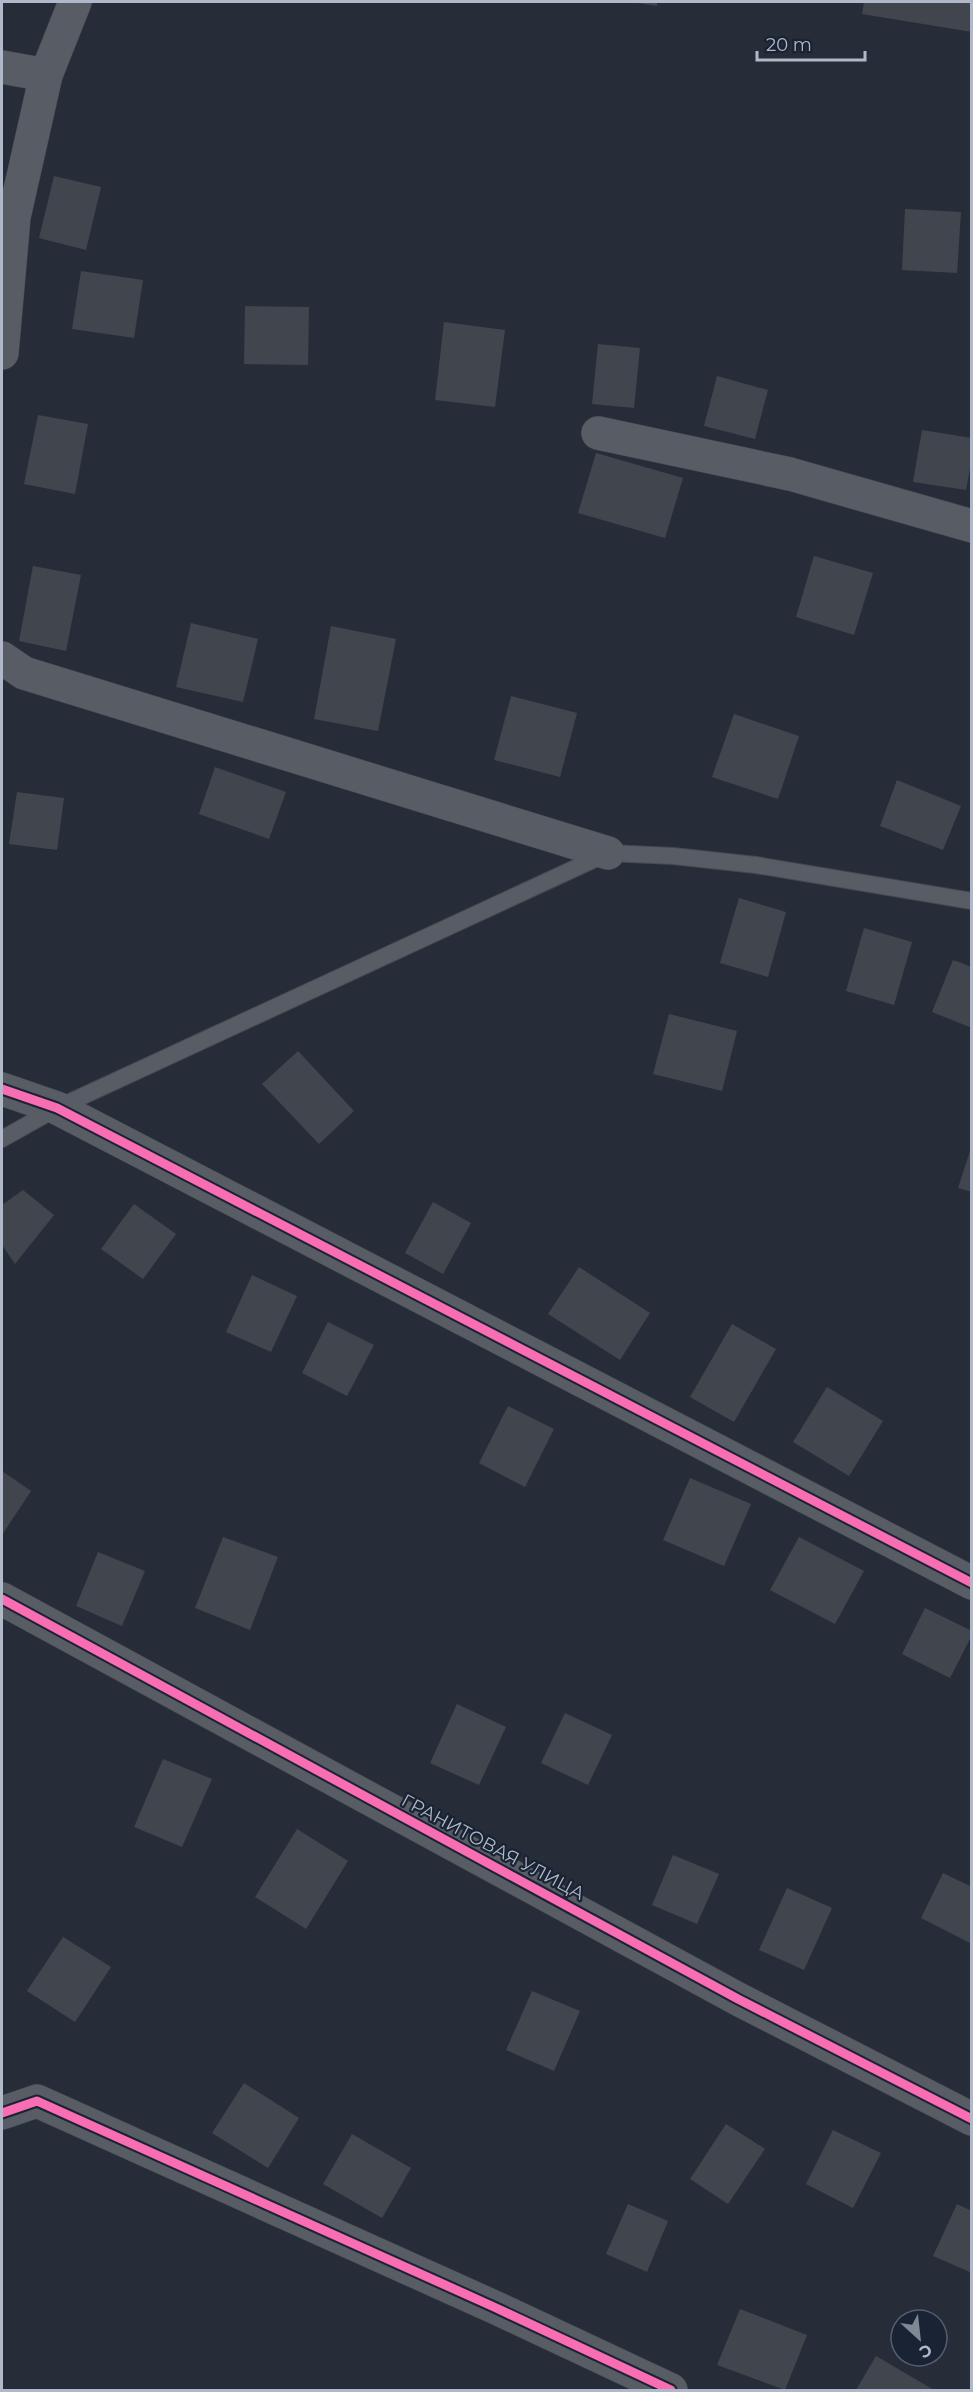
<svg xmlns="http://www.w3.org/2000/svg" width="973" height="2392" font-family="Montserrat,sans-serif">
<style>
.building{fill:#40454e}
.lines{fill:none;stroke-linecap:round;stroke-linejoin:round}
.service-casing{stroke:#444850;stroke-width:18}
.minor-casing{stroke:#444850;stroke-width:34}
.service{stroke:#585c65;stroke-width:16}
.minor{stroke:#585c65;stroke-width:33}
.cycleway-casing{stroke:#1a2333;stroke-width:13}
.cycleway{stroke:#f96db3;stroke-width:9}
.labels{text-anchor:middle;stroke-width:4.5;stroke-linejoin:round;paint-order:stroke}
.street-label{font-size:18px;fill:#b0b9c9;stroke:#1a2333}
</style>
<rect width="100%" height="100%" fill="#272d38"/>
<g class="building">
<polygon points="632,2 657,2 657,6"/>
<polygon points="864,2 972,2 972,32 862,14"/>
<polygon points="54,176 101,187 86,250 39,238"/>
<polygon points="905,209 961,212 957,273 902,270"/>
<polygon points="81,271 143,280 134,338 72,329"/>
<polygon points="245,306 309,307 308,365 244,364"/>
<polygon points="444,322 505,330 495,407 435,400"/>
<polygon points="598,344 640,348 634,408 592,404"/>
<polygon points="717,376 768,390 755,439 704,426"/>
<polygon points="38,415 88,424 75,494 24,484"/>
<polygon points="922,430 972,438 972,458 966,490 913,482"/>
<polygon points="596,453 683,478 665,538 578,513"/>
<polygon points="814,556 873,573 854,635 796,617"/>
<polygon points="33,566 81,575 66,651 19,641"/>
<polygon points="191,623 258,639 243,702 176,687"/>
<polygon points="331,626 396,639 378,731 314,719"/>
<polygon points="511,696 577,713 560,777 494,760"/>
<polygon points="734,714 799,736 778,799 712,777"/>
<polygon points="215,767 286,792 269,839 199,814"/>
<polygon points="897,780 961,806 943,850 880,826"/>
<polygon points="17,792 64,798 57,850 9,844"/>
<polygon points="739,898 786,912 768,977 720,963"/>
<polygon points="864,928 912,942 894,1005 846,991"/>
<polygon points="953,960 972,967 972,1028 932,1012"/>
<polygon points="669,1014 737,1031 722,1091 653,1074"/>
<polygon points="298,1051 354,1111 319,1144 262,1084"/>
<polygon points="971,1148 972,1148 972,1192 958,1188"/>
<polygon points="23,1190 54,1215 15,1264 2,1245 2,1205"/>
<polygon points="433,1202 471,1223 443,1274 405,1253"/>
<polygon points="134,1204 176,1234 143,1279 101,1249"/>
<polygon points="579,1267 650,1313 620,1360 548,1314"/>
<polygon points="252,1275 297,1296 271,1352 226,1332"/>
<polygon points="328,1322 374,1345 347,1396 302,1373"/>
<polygon points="732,1324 776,1349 734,1422 690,1397"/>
<polygon points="827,1387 883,1421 849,1476 793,1442"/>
<polygon points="508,1406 554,1429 525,1487 479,1463"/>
<polygon points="2,1471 31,1491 2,1535"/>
<polygon points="690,1478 751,1504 724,1566 663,1540"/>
<polygon points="223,1537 278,1557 250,1630 195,1608"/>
<polygon points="799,1537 864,1571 835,1624 770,1590"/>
<polygon points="98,1552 145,1571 122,1626 76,1606"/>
<polygon points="925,1608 972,1631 972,1635 950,1678 902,1654"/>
<polygon points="457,1704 506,1727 479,1785 430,1763"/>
<polygon points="565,1713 612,1735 588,1785 541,1763"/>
<polygon points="163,1759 212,1779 182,1847 134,1827"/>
<polygon points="297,1829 348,1861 306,1929 255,1897"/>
<polygon points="673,1855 719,1874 697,1924 652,1905"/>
<polygon points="943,1873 972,1887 972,1944 921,1918"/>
<polygon points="787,1888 832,1908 804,1970 759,1950"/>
<polygon points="63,1937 111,1967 75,2022 27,1991"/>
<polygon points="532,1991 580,2011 554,2071 506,2050"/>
<polygon points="244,2083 299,2118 268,2168 212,2133"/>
<polygon points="726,2124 765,2149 728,2204 690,2179"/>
<polygon points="833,2130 881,2153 853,2208 806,2184"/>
<polygon points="352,2134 411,2168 382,2218 323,2184"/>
<polygon points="628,2204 668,2221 647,2272 606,2254"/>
<polygon points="957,2204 972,2211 972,2273 933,2256"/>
<polygon points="740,2309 807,2335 785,2390 717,2365"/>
<polygon points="876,2356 934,2390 856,2390"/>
</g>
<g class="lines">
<defs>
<polyline id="service" points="2,1139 57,1108 608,853 673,856 756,865 972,901"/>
<g id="minor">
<polyline points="2,67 46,75"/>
<polyline points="2,353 14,217 46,75 75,2"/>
<polyline points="598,433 790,474 972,526"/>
<polyline points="2,658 24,673 608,853"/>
<polyline points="2,1089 57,1108 972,1583"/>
<polyline points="2,1599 738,1999 972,2119"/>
<polyline points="2,2113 37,2101 494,2307 671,2390"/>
</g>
</defs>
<use href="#service" class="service-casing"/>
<use href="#minor" class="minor-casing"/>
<use href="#service" class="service"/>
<use href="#minor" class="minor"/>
<defs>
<g id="cycleway">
<polyline points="2,1089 57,1108 972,1583"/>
<polyline points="2,1599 738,1999 972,2119"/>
<polyline points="2,2113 37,2101 494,2307 671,2390"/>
</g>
</defs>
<use href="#cycleway" class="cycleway-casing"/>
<use href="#cycleway" class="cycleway"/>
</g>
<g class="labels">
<g class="street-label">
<text transform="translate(493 1847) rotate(28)" y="6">ГРАНИТОВАЯ УЛИЦА</text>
</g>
</g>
<rect width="973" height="2392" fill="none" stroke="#b0b9c9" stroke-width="6"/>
<g transform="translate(919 2338) rotate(153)"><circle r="28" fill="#1a2333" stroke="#565f6f" stroke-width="1.5"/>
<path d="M0-4.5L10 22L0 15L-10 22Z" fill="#808896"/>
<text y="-9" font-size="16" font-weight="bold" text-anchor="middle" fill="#b0b9c9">С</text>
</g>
<path d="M757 51v9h108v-9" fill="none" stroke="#b0b9c9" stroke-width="3"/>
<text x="766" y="51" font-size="18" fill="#b0b9c9" stroke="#1a2333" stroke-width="4.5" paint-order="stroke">20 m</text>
</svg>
